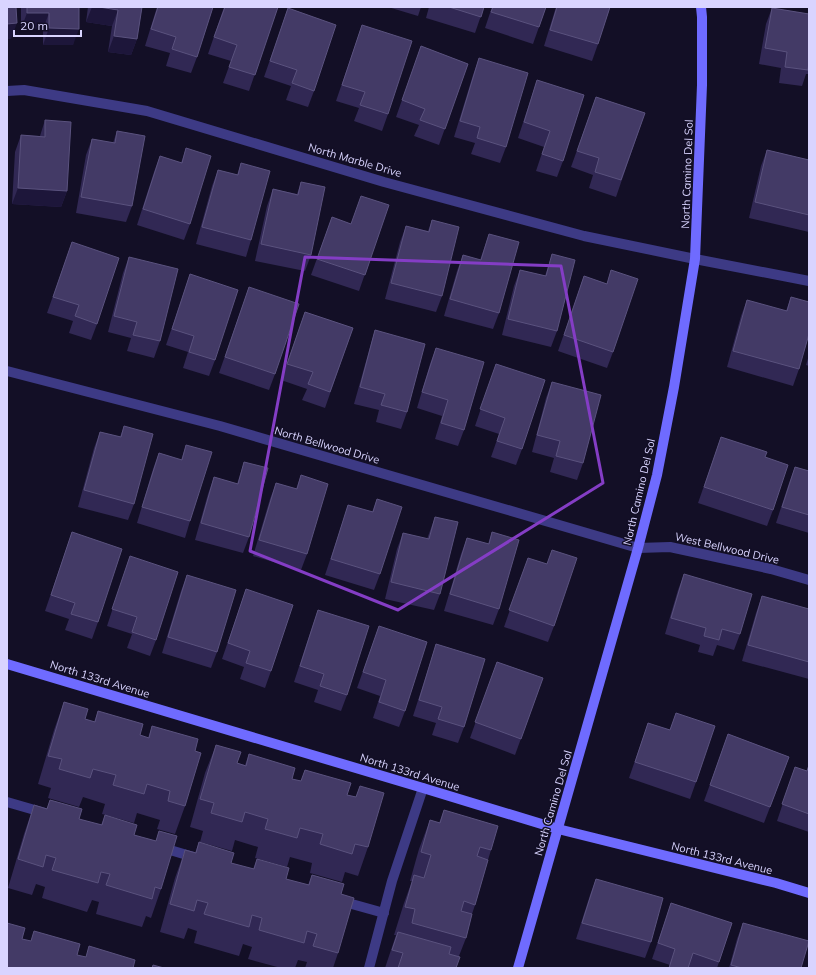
<svg xmlns="http://www.w3.org/2000/svg" width="816" height="975" font-family="Mulish,sans-serif">
<style>
.lines{fill:none;stroke-linecap:round;stroke-linejoin:round}
.lane{stroke:#3d3a85;stroke-width:10}
.street{stroke:#3d3a85;stroke-width:10}
.secondary{stroke:#6f6bff;stroke-width:10}
.wall{fill:#312854}
.shaded-wall{fill:#1d163a}
.building{fill:#433a66;stroke:#5a527e}
.marked{fill:none;stroke:#843dc5;stroke-width:3;stroke-linejoin:round}
.labels{text-anchor:middle;stroke-width:3;stroke-linejoin:round;paint-order:stroke}
.street-label{font-size:11px;fill:#d9d4ff;stroke:#130f26}
</style>
<rect width="100%" height="100%" fill="#130f26"/>
<g class="lines">
<g class="lane">
<polyline points="7,802 45,813"/>
<polyline points="160,847 197,858"/>
<polyline points="341,901 384,913"/>
<polyline points="369,968 392,881 423,788"/>
</g>
<g class="street">
<polyline points="7,91 24,90 147,111 384,182 584,236 695,259 809,281"/>
<polyline points="7,371 220,426 638,548 670,547 771,569 809,580"/>
</g>
<g class="secondary">
<polyline points="7,664 423,788 558,829 776,883 809,893"/>
<polyline points="518,968 638,548 657,475 674,387 695,259 702,85 702,17 701,7"/>
</g>
</g>
<g class="wall">
<polygon points="21,7 79,7 73,45 43,45 43,29 21,29"/>
<polygon points="88,7 142,7 137,39 131,55 108,52 112,26 86,22"/>
<polygon points="157,7 213,7 197,57 191,73 166,66 170,53 145,46"/>
<polygon points="224,7 278,7 249,91 223,83 231,61 208,54"/>
<polygon points="388,7 421,7 418,16"/>
<polygon points="429,7 484,7 475,33 426,18"/>
<polygon points="492,7 546,7 533,44 485,28"/>
<polygon points="556,7 610,7 598,44 592,61 544,46"/>
<polygon points="288,8 314,91 308,107 286,100 291,86 264,77"/>
<polygon points="772,8 809,14 809,74 806,74 802,86 779,83 781,68 759,64 766,24"/>
<polygon points="362,25 388,114 382,131 354,121 359,108 336,101"/>
<polygon points="421,46 468,64 439,145 414,136 419,125 396,117"/>
<polygon points="479,58 506,147 500,163 471,154 475,143 454,137 473,75"/>
<polygon points="537,80 563,161 557,177 536,171 544,147 518,138"/>
<polygon points="596,97 645,113 616,197 589,188 593,175 571,167"/>
<polygon points="45,120 67,191 61,207 12,204 15,152 21,135 40,136"/>
<polygon points="117,131 132,206 126,222 76,213 86,155 92,139 113,143"/>
<polygon points="186,148 190,224 184,240 137,225 154,172 160,156 181,163"/>
<polygon points="767,150 809,160 809,232 749,218 761,166"/>
<polygon points="241,163 251,240 246,257 196,244 212,186 218,170 237,175"/>
<polygon points="301,182 311,255 305,271 255,261 267,206 273,189 297,194"/>
<polygon points="389,205 359,291 311,275 332,217 351,224"/>
<polygon points="432,220 442,296 436,312 385,299 400,242 406,226 428,231"/>
<polygon points="489,234 499,313 493,329 444,316 457,271 463,255 480,260"/>
<polygon points="72,242 97,324 91,340 69,333 73,321 47,313"/>
<polygon points="552,254 557,331 551,347 502,335 514,286 520,270 545,276"/>
<polygon points="129,257 160,341 154,358 127,351 131,338 108,332 123,273"/>
<polygon points="611,270 613,352 607,368 558,351 584,276 607,284"/>
<polygon points="190,274 215,360 209,376 183,368 188,352 166,345"/>
<polygon points="249,287 275,374 269,390 219,373"/>
<polygon points="791,297 799,369 793,386 727,367 741,316 747,300 786,311"/>
<polygon points="305,312 353,328 325,408 302,400 307,389 281,380"/>
<polygon points="375,330 407,412 401,429 376,422 379,410 354,404 370,347"/>
<polygon points="436,348 464,430 458,446 435,439 442,416 417,408 430,364"/>
<polygon points="809,355 809,366 806,365"/>
<polygon points="496,364 522,449 516,465 491,457 499,434 475,426"/>
<polygon points="552,382 583,463 577,480 550,472 554,458 532,452 546,398"/>
<polygon points="124,426 134,504 128,520 78,507 94,448 100,432 120,437"/>
<polygon points="721,437 765,457 773,510 767,526 698,503"/>
<polygon points="186,445 190,521 185,538 137,523 153,469 159,453 181,460"/>
<polygon points="244,462 249,537 243,553 195,540 208,494 214,477 237,484"/>
<polygon points="795,467 809,471 809,533 776,523 789,483"/>
<polygon points="301,475 307,554 301,570 253,556 270,499 276,483 296,489"/>
<polygon points="377,499 380,574 374,590 325,575 343,521 348,505 372,512"/>
<polygon points="435,517 440,594 434,610 385,599 397,549 403,533 427,539"/>
<polygon points="72,532 98,622 92,639 65,630 69,619 45,611"/>
<polygon points="492,532 499,609 493,625 444,611 461,554 467,538 488,544"/>
<polygon points="130,556 156,640 150,656 127,648 132,634 107,626"/>
<polygon points="528,558 554,626 548,642 504,627"/>
<polygon points="684,574 740,634 734,650 717,645 713,656 698,652 700,645 665,634 678,590"/>
<polygon points="187,575 217,652 211,668 162,653 181,591"/>
<polygon points="246,589 271,671 265,688 240,679 244,667 222,659"/>
<polygon points="762,596 809,609 809,679 742,661 756,613"/>
<polygon points="318,610 347,695 341,711 314,702 318,690 294,682 312,627"/>
<polygon points="379,626 405,711 399,727 373,718 380,696 357,688"/>
<polygon points="436,644 464,727 458,743 432,735 436,723 413,716 431,660"/>
<polygon points="497,662 543,678 515,755 470,738"/>
<polygon points="64,702 85,719 94,722 98,711 140,735 148,738 152,726 195,751 185,806 175,834 157,829 160,820 137,813 134,823 102,814 105,804 83,797 79,807 48,798 51,788 38,784 54,730"/>
<polygon points="676,713 696,782 690,799 629,778 648,723 670,730"/>
<polygon points="728,734 789,757 764,823 704,801"/>
<polygon points="216,745 237,763 245,765 249,754 292,779 301,781 305,770 347,795 356,797 360,786 368,847 358,876 345,872 342,882 310,873 312,863 290,857 287,867 255,858 258,847 235,840 232,851 200,842 203,831 190,827 205,773"/>
<polygon points="809,765 809,832 777,821 795,767 807,771"/>
<polygon points="50,800 79,819 101,825 105,815 134,835 156,841 159,831 161,889 151,918 146,916 142,927 96,914 99,902 92,900 87,912 42,898 45,887 36,884 32,895 8,888 24,834 34,805 47,809"/>
<polygon points="444,810 491,850 488,860 475,905 472,914 466,938 459,956 456,968 385,968 396,935 394,935 404,903 412,881 410,881 419,849 430,820 439,823"/>
<polygon points="199,842 231,863 253,869 257,859 286,879 308,885 312,875 341,894 338,953 333,968 305,968 307,962 298,960 295,968 281,968 248,959 252,947 243,944 239,956 194,943 197,931 188,928 184,939 160,932 175,878 185,850 195,853"/>
<polygon points="596,879 651,942 645,958 576,939 590,895"/>
<polygon points="671,903 732,923 717,968 668,968 670,965 652,959"/>
<polygon points="743,923 801,968 729,968 737,939"/>
</g>
<g class="shaded-wall">
<polygon points="92,7 99,7 118,10 112,26 86,22"/>
<polygon points="27,13 49,13 43,29 21,29"/>
<polygon points="17,23 11,39 7,39 7,24"/>
<polygon points="49,28 79,29 73,45 43,45"/>
<polygon points="114,36 137,39 131,55 108,52"/>
<polygon points="18,188 67,191 61,207 12,204"/>
</g>
<g class="building">
<polygon points="7,7 16,7 17,23 7,24"/>
<polygon points="27,7 79,7 79,29 49,28 49,13 27,13"/>
<polygon points="99,7 142,7 137,39 114,36 118,10"/>
<polygon points="158,7 213,7 197,57 172,49 176,37 151,29"/>
<polygon points="225,7 278,7 255,75 229,67 237,45 214,37"/>
<polygon points="449,7 484,7 481,17"/>
<polygon points="493,7 546,7 539,27 491,12"/>
<polygon points="557,7 610,7 598,44 550,30"/>
<polygon points="288,8 336,25 314,91 292,83 297,70 270,61"/>
<polygon points="772,8 809,14 809,62 808,70 785,67 787,52 765,48"/>
<polygon points="362,25 412,41 388,114 360,105 365,92 342,85"/>
<polygon points="421,46 468,64 445,129 420,120 425,109 402,100"/>
<polygon points="479,58 528,73 506,147 477,138 480,127 460,121"/>
<polygon points="537,80 584,95 563,161 542,154 550,131 524,122"/>
<polygon points="596,97 645,113 621,180 595,172 599,158 577,151"/>
<polygon points="45,120 71,122 67,191 18,188 21,135 45,137"/>
<polygon points="117,131 145,136 132,206 81,197 92,139 115,143"/>
<polygon points="186,148 211,156 190,224 143,209 160,156 182,163"/>
<polygon points="767,150 809,160 809,215 755,202"/>
<polygon points="241,163 270,171 251,240 202,227 218,170 238,175"/>
<polygon points="301,182 325,187 311,255 261,244 273,189 298,195"/>
<polygon points="361,196 389,205 365,275 317,259 332,217 351,224"/>
<polygon points="432,220 459,227 442,296 391,283 406,226 429,232"/>
<polygon points="489,234 519,242 499,313 450,299 463,255 481,260"/>
<polygon points="72,242 119,258 97,324 75,316 79,305 53,297"/>
<polygon points="552,254 575,260 557,331 508,319 520,270 546,276"/>
<polygon points="129,257 178,269 160,341 133,335 137,322 114,316"/>
<polygon points="611,270 638,279 613,352 564,335 584,276 607,284"/>
<polygon points="190,274 238,290 215,360 189,352 194,336 172,329"/>
<polygon points="249,287 299,304 275,374 225,357"/>
<polygon points="791,297 809,302 809,334 799,369 733,351 747,300 787,311"/>
<polygon points="305,312 353,328 330,392 308,384 313,372 287,364"/>
<polygon points="375,330 425,344 407,412 381,405 385,394 360,387"/>
<polygon points="436,348 484,362 464,430 441,423 448,400 422,392"/>
<polygon points="496,364 545,380 522,449 497,441 505,418 480,409"/>
<polygon points="552,382 601,395 583,463 556,456 560,441 537,435"/>
<polygon points="124,426 153,434 134,504 84,490 100,432 121,437"/>
<polygon points="721,437 767,452 765,457 788,465 773,510 704,487"/>
<polygon points="186,445 212,452 190,521 142,507 159,453 182,460"/>
<polygon points="244,462 268,468 249,537 201,523 214,477 238,484"/>
<polygon points="795,467 809,471 809,515 782,507"/>
<polygon points="301,475 328,484 307,554 259,540 276,483 297,489"/>
<polygon points="377,499 402,507 380,574 331,559 348,505 373,512"/>
<polygon points="435,517 458,522 440,594 391,582 403,533 429,539"/>
<polygon points="72,532 122,549 98,622 71,614 75,603 51,595"/>
<polygon points="492,532 519,540 499,609 450,594 467,538 489,544"/>
<polygon points="552,550 577,558 554,626 509,610 528,558 547,564"/>
<polygon points="130,556 178,572 156,640 132,632 137,617 112,609"/>
<polygon points="684,574 752,594 740,634 722,629 719,640 704,636 706,628 671,618"/>
<polygon points="187,575 236,590 217,652 168,637"/>
<polygon points="246,589 293,605 271,671 246,663 250,651 228,643"/>
<polygon points="762,596 809,609 809,662 748,645"/>
<polygon points="318,610 369,626 347,695 320,686 324,674 300,666"/>
<polygon points="379,626 427,642 405,711 379,702 386,680 363,672"/>
<polygon points="436,644 485,659 464,727 438,719 442,707 419,700"/>
<polygon points="497,662 543,678 521,739 475,722"/>
<polygon points="64,702 88,709 85,719 95,722 98,711 143,724 140,735 149,738 152,726 198,739 195,751 201,753 185,806 168,801 170,791 147,784 144,794 113,785 116,775 93,769 90,778 59,769 62,759 48,756"/>
<polygon points="676,713 715,726 696,782 635,762 648,723 670,730"/>
<polygon points="728,734 789,757 770,807 710,785"/>
<polygon points="216,745 241,752 237,763 246,766 249,754 295,768 292,779 301,781 305,770 351,783 347,795 356,797 360,786 384,793 368,847 355,844 352,854 320,844 323,834 300,828 297,838 265,829 268,819 245,812 242,822 211,813 214,803 200,799"/>
<polygon points="809,765 809,814 782,804 795,767 807,771"/>
<polygon points="50,800 82,809 79,819 102,825 105,815 137,825 134,835 156,841 159,831 177,836 161,889 155,887 152,899 106,885 110,874 101,872 98,883 52,870 56,858 46,855 43,867 18,859 34,805 47,809"/>
<polygon points="444,810 498,826 491,850 480,847 477,856 488,860 475,905 464,901 461,911 472,914 466,938 412,923 415,909 405,907 414,875 424,878 431,855 421,852 430,820 440,823"/>
<polygon points="199,842 234,853 231,863 254,869 257,859 289,868 286,879 309,885 312,875 344,884 341,894 354,898 338,953 313,946 317,934 307,931 304,943 259,930 262,918 252,915 249,927 204,914 208,903 197,900 194,911 170,904 185,850 196,853"/>
<polygon points="596,879 663,898 651,942 582,923"/>
<polygon points="671,903 732,923 719,962 693,953 688,968 669,968 675,949 658,943"/>
<polygon points="7,923 25,928 22,939 31,941 34,931 80,944 77,955 86,957 89,946 135,960 133,968 7,968"/>
<polygon points="743,923 809,941 801,968 742,968 731,965"/>
<polygon points="398,932 451,947 449,954 460,957 456,968 398,968 403,953 392,950"/>
<polygon points="153,965 164,968 152,968"/>
</g>
<path class="marked" d="M305,257L561,266L603,483L398,610L250,551Z"/>
<g class="labels">
<g class="street-label">
<text transform="translate(355 160) rotate(16)" y="4">North Marble Drive</text>
<text transform="translate(687 174) rotate(-88)" y="4">North Camino Del Sol</text>
<text transform="translate(327 445) rotate(16)" y="4">North Bellwood Drive</text>
<text transform="translate(639 492) rotate(-77)" y="4">North Camino Del Sol</text>
<text transform="translate(727 548) rotate(13)" y="4">West Bellwood Drive</text>
<text transform="translate(100 679) rotate(17)" y="4">North 133rd Avenue</text>
<text transform="translate(410 772) rotate(17)" y="4">North 133rd Avenue</text>
<text transform="translate(553 803) rotate(-74)" y="4">North Camino Del Sol</text>
<text transform="translate(722 858) rotate(14)" y="4">North 133rd Avenue</text>
</g>
</g>
<rect width="816" height="975" fill="none" stroke="#d9d4ff" stroke-width="16"/>
<path d="M14 30v6h67v-6" fill="none" stroke="#d9d4ff" stroke-width="2"/>
<text x="20" y="30" font-size="12" fill="#d9d4ff" stroke="#130f26" stroke-width="3" paint-order="stroke">20 m</text>
</svg>
